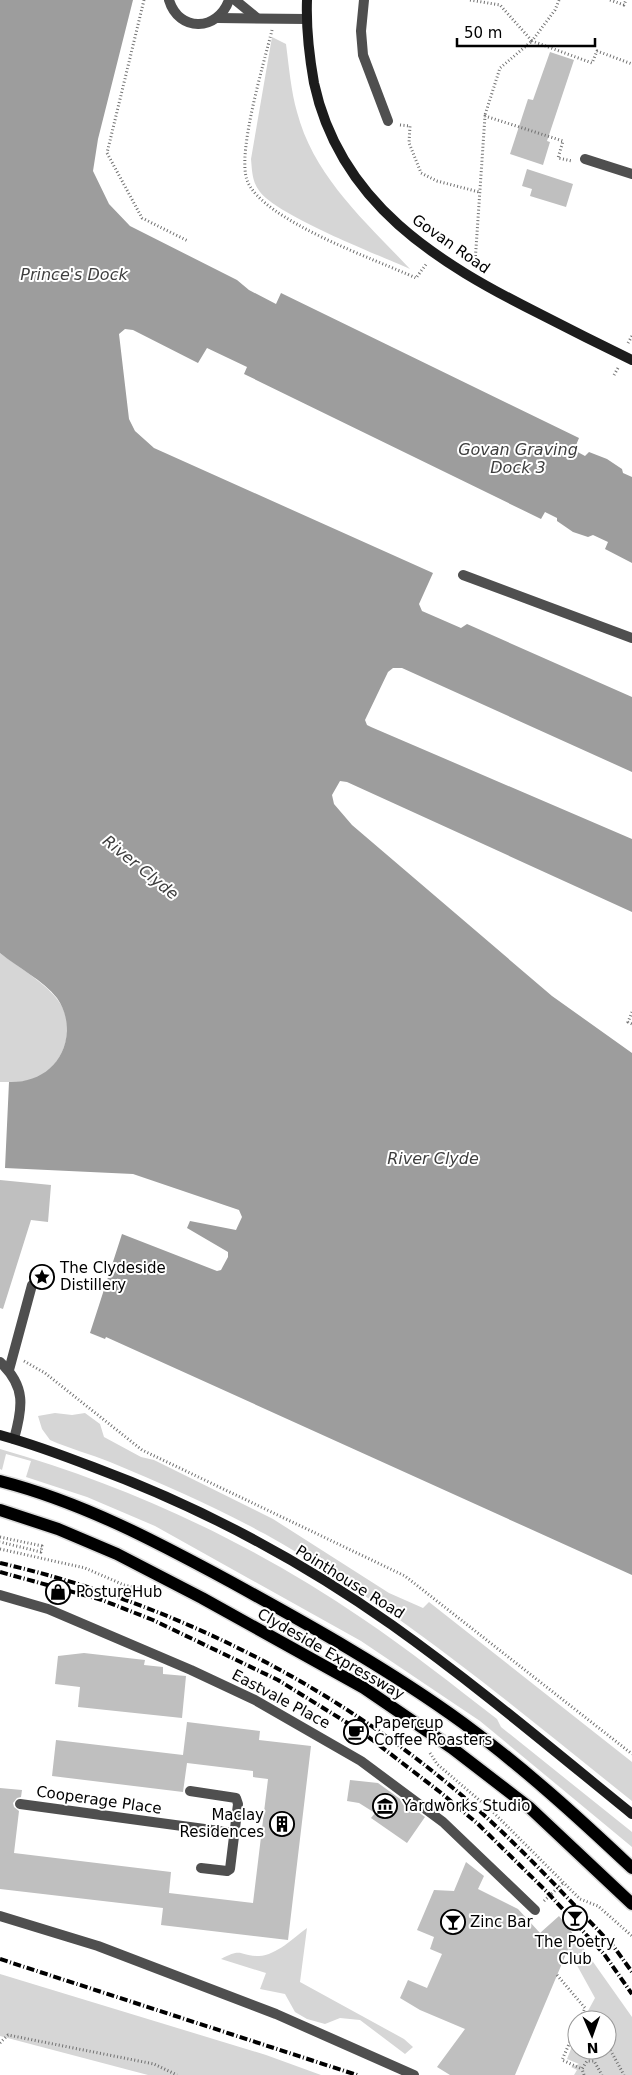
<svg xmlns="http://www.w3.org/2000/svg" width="632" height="2075" font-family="'DejaVu Sans',sans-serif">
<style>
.green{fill:#d6d6d6}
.water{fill:#9d9d9d}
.building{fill:#bfbfbf}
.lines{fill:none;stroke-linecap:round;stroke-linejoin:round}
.primary-casing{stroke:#dbdbdb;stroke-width:15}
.path{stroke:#717171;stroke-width:3;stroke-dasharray:1 2.5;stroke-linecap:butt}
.lane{stroke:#4f4f4f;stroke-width:10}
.street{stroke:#4f4f4f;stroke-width:10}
.secondary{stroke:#1c1c1c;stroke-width:10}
.primary{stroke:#000;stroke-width:12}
.rail{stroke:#000;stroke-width:4;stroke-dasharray:8 2.5 1 2.5;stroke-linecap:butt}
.labels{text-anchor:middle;stroke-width:4;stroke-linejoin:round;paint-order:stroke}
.street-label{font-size:15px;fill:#000;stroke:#fff}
.poi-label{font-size:15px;fill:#000;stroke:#fff;text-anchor:start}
.water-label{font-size:16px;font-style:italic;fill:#3e3e3e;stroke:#fff}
</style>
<rect width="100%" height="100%" fill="#fff"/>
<g class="green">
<path d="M272,37L286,44C289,67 291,91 297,112C314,177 366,222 410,269C379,255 272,214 258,189C252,180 252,170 251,159Z"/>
<path d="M0,953C17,966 44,982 57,999C78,1025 65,1067 34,1079C23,1083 12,1082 0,1082Z"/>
<path d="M55,1413L72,1415L85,1413L100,1424L104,1437L141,1457L154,1460L273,1519L389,1593L423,1608L429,1602L632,1762V1801C514,1707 398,1608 265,1534C215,1507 163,1484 110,1462C91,1454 70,1449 50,1440L42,1429L38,1416Z"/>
<path d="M0,1449C129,1486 252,1543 363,1619C409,1650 453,1685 497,1719L501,1727L632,1832V1847L480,1721L361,1641L155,1526L87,1497L26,1477L31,1461L6,1454L2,1470L0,1469Z"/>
<path d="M307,1928L300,1982L404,2039L413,2047L405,2054L360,2020L340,2018L325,2024L307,2019L295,2012L285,1994L260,1989L266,1973L221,1959C243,1947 239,1956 259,1956C277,1955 293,1938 307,1928Z"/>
<polygon points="574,1935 632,2017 632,2075 574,2075 577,2070 571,2067 579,2064 567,2059 577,2034 577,2050 607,2050 607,2020 583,2020 595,1998 568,1949"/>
<polygon points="0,1974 266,2055 321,2075 148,2075 0,2036"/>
</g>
<path class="water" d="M0,0H133L98,139L93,171L109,204L130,226L237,280L249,290L276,304L281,293L579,438L574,450L585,456L589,452L607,459L622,469L623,473L632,477V563L605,549L608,542L593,535L588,537L573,532L557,521V518L545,512L541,519L244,374L247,367L207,348L198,363L133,330L125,329L119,334L129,419L135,431L154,448L433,573L419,604L422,611L461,628L467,624L632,697V772L402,668H393L388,672L365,720L367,725L371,727L632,839V912L347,782L340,781L332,795L334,804L352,825L552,996L632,1053V1575L106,1337L105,1339L90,1333L122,1234L217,1271L221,1270L228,1257V1252L187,1228L190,1221L236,1230L242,1217L239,1210L133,1174L5,1168L9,1082C40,1083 65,1064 67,1031C67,1019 64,1008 57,998C43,980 18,968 0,953Z"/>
<g class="building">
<polygon points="550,52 574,60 547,141 550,142 543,165 510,154 528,99 533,100"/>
<polygon points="527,169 573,184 566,207 530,196 532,189 522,186"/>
<polygon points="0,1180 51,1185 48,1222 31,1220 3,1309 0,1308"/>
<polygon points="84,1653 145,1660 144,1665 163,1667 163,1674 186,1676 182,1718 78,1707 80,1687 55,1684 58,1656"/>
<polygon points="187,1722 260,1731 259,1740 311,1746 288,1940 161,1925 163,1908 0,1889 0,1788 22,1790 21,1797 17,1798 13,1803 14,1807 19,1811 14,1853 171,1872 169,1893 253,1903 268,1779 253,1777 253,1771 187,1763 183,1792 52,1776 56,1740 183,1755"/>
<polygon points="350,1780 378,1783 425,1817 407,1843 371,1818 375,1813 359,1803 347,1801"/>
<polygon points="466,1862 484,1876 478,1889 518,1909 540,1933 559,1916 574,1935 515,2075 450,2075 437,2067 465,2029 420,2010 400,1998 408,1980 427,1988 442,1954 430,1949 434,1937 417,1930 434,1890 454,1891"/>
</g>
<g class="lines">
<defs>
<g id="primary">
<path d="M0,1481C82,1502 157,1542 231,1582C311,1626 390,1670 463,1723C523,1767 578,1817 632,1868"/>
<polyline points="0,1510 58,1529 117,1554 202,1598 364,1688 452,1748 530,1808 632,1904"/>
</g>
</defs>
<use href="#primary" class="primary-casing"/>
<g class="path">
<polyline points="144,0 107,153 142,218 188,241"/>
<polyline points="470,0 500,5 532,41 500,68 485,115"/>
<polyline points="559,0 555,10 532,41 592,63 597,51 632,64"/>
<polyline points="610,0 624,5 626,0"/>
<path d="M272,30C264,63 237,152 247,180C261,220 377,260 416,278L427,263"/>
<polyline points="400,125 410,126 409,143 421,173 437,181 479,192"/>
<polyline points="475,263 485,116 563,141 558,158 572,161"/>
<polyline points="628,343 632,336"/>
<polyline points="614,375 618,368"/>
<polyline points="632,1012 628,1022 632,1024"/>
<polyline points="24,1361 45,1373 142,1450 405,1576 632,1754"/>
<polyline points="0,1537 42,1546 41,1552 0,1542"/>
<polyline points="0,1549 85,1568 124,1585 155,1592"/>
<polyline points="430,1753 437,1764 492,1811 580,1899 598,1906 632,1936"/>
<polyline points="544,1901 564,1882"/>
<polyline points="557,1975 585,2008 580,2020"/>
<polyline points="577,2026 562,2060 582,2069"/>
<polyline points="0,2043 8,2035 154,2064 177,2075"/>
<polyline points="607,2044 624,2075"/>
<polyline points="584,2075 582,2069 587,2061 594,2061 602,2075"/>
</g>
<g class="lane">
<path d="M169,0C179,33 218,31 229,0"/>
<polyline points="235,0 257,18"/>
<polyline points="218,18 306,19"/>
<polyline points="463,575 632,638"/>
<polyline points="9,1370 32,1285"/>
<polyline points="190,1791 236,1798 238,1804 230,1869 227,1871 201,1868"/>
<polyline points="20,1804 234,1833"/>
<polyline points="0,1916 98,1946 276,2014 414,2075"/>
</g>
<g class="street">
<polyline points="364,0 361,31 363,55 388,121"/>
<polyline points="585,159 632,174"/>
<path d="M0,1362C26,1386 23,1407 14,1439"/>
<polyline points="0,1595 48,1609 191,1670 255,1700 361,1761 443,1822 535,1910"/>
</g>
<g class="secondary">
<path d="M307,0C306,28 309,55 314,83C340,204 438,263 540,314C571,330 601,345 632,360"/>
<path d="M0,1435C32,1444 62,1455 93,1467C198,1506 300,1560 392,1625C475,1684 553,1750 632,1814"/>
</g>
<use href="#primary" class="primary"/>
<g class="rail">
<path d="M0,1563C162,1600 319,1677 447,1783C507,1832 561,1891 614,1947L632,1972"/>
<polyline points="0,1572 102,1600 153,1620 278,1680 362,1732 440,1792 478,1824 547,1892 604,1954 632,1994"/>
<polyline points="0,1959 357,2075"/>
</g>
</g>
<defs>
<symbol id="sight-ring" viewBox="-11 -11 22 22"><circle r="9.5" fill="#fff" stroke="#000" stroke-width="1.5"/><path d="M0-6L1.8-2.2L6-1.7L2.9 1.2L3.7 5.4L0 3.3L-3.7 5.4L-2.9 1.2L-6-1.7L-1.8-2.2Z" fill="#000"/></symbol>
<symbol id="shop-ring" viewBox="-11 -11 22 22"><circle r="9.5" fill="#fff" stroke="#000" stroke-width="1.5"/><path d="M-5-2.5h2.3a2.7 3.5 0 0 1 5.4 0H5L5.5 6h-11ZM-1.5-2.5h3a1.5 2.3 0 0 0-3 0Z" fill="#000"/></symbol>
<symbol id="cafe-ring" viewBox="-11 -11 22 22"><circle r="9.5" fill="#fff" stroke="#000" stroke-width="1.5"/><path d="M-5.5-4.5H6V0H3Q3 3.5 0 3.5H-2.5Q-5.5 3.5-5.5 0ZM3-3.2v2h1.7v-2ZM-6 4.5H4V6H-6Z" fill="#000"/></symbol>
<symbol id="museum-ring" viewBox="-11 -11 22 22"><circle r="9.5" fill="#fff" stroke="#000" stroke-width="1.5"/><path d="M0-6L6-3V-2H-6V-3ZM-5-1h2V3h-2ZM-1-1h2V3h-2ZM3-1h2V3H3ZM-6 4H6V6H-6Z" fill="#000"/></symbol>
<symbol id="building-ring" viewBox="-11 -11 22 22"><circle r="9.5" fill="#fff" stroke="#000" stroke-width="1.5"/><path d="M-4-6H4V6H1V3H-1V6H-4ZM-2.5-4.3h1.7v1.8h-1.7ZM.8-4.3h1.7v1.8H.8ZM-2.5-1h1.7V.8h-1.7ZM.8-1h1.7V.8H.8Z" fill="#000"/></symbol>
<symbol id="bar-ring" viewBox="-11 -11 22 22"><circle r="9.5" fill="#fff" stroke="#000" stroke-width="1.5"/><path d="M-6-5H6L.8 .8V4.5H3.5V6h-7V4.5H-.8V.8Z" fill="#000"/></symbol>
</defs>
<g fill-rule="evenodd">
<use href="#sight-ring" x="28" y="1263" width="28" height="28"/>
<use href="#shop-ring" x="44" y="1578" width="28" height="28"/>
<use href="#cafe-ring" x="342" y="1718" width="28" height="28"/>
<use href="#museum-ring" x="371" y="1792" width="28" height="28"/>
<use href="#building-ring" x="268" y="1810" width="28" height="28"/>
<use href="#bar-ring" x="561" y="1904" width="28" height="28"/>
<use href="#bar-ring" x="439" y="1908" width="28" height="28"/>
</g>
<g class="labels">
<g class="street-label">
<text transform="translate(451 244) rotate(35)" y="5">Govan Road</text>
<text transform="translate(350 1582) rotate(32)" y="5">Pointhouse Road</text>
<text transform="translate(331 1654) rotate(30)" y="5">Clydeside Expressway</text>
<text transform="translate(281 1699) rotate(28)" y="5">Eastvale Place</text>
<text transform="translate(99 1800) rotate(8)" y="5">Cooperage Place</text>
</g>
<g class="poi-label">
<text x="60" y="1273">The Clydeside<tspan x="60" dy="17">Distillery</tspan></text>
<text x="76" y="1597">PostureHub</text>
<text x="374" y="1728">Papercup<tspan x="374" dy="17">Coffee Roasters</tspan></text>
<text x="402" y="1811">Yardworks Studio</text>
<text x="264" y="1820" text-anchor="end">Maclay<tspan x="264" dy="17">Residences</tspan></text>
<text x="470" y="1927">Zinc Bar</text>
<text x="575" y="1947" text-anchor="middle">The Poetry<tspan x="575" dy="17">Club</tspan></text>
</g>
<g class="water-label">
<text x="74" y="280">Prince's Dock</text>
<text x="518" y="455">Govan Graving<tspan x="518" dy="18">Dock 3</tspan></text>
<text transform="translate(141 867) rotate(39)" y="6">River Clyde</text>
<text x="433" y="1164">River Clyde</text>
</g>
</g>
<g transform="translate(592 2035) rotate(178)"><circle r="24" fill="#ffffff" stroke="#999999"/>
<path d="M0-4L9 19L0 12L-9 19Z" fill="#000000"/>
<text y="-8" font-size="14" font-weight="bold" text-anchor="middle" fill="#000000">N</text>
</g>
<path d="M457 38v8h138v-8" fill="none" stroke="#000000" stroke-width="2.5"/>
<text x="464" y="38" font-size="15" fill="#000000" stroke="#ffffff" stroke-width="4" paint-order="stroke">50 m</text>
</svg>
